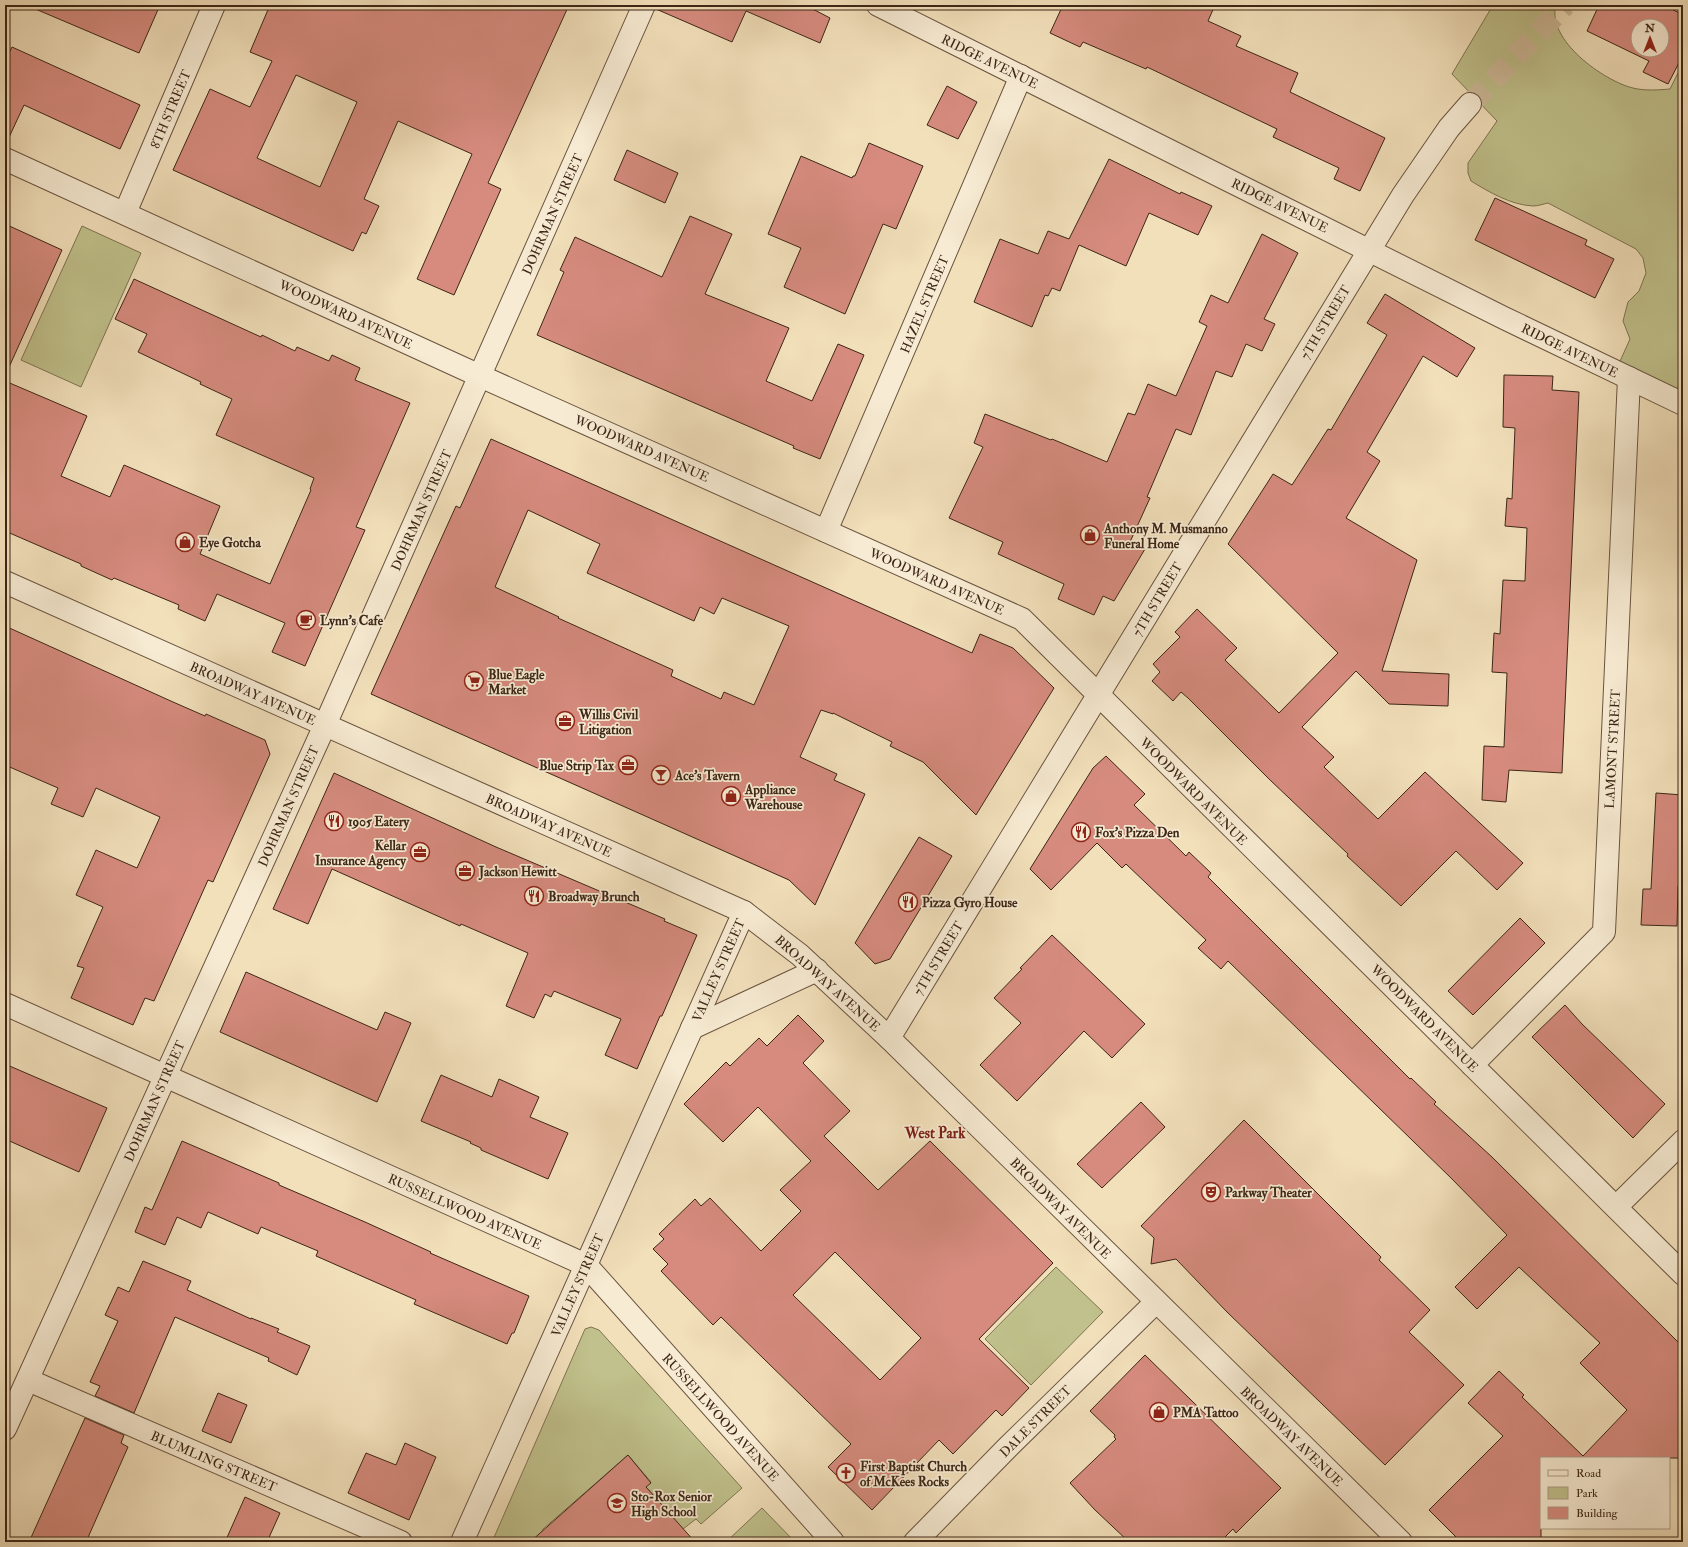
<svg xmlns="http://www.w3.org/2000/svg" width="1688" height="1547" font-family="'IM FELL Double Pica',serif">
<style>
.green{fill:#c0c18c;stroke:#7e7451}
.building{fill:#d68b7e;stroke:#3d2616;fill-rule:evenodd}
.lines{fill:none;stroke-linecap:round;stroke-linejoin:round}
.minor-tunnel{stroke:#cebb9a;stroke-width:22;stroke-dasharray:22 11;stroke-linecap:butt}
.minor-casing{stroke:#6a543f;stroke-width:24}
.minor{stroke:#f7ebd3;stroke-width:22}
.labels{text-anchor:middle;stroke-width:3.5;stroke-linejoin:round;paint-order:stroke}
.street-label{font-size:13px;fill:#3d2616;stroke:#f7ebd3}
.poi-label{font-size:13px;font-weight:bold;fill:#3d2616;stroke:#f7ebd3;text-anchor:start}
.quarter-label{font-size:15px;font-weight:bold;fill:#7a1f14;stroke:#f7ebd3}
</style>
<rect width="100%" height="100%" fill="#f2e0bb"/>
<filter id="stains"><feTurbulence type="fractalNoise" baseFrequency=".005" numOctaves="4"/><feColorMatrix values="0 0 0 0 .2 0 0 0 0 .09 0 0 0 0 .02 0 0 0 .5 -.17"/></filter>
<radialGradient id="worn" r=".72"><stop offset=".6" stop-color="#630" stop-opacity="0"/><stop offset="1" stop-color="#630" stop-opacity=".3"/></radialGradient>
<g class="green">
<path d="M1493,5H1556C1546,40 1604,81 1633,88C1645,91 1658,90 1670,89L1683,63V400L1617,368L1630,339L1623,321L1628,302L1639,291L1646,273L1643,258L1636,249L1548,203C1543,204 1538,206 1533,206C1511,205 1489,192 1471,181L1468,173V163L1497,121L1452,74Z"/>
<polygon points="82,226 141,253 81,387 21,360"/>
<polygon points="1056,1267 1103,1312 1031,1385 985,1339"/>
<polygon points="591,1327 599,1330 742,1488 701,1524 696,1519 683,1529 646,1487 651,1482 628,1455 543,1529 538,1542 492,1542 585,1329"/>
<polygon points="762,1508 795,1542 726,1542"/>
</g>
<g class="building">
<polygon points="26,5 160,5 139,53"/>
<path d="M270,5H569L488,183L501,189L454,295L417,279L472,154L398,121L364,199L379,206L366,234L362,232L353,251L173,170L210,89L250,107L272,61L250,52ZM296,75L357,102L320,187L257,158Z"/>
<polygon points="656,5 805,5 830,18 820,43 746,11 732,42 656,9"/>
<polygon points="1063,5 1215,5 1208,21 1241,36 1236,46 1298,73 1290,92 1385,138 1360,191 1334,179 1339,168 1273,137 1277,129 1147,67 1146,69 1083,42 1080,47 1050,33"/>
<path d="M1599,5H1664L1683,15V55L1668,84L1643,72L1649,61L1587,31ZM1638,26H1662V50H1638Z"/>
<polygon points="12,47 140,105 120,149 24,105 5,146 5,61"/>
<polygon points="947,86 977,102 958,139 927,125"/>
<polygon points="869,143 923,166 896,229 883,224 845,314 784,287 801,248 768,234 801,156 852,178 853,176 855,176"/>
<polygon points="627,150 678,173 665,203 614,180"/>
<polygon points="1109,159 1180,194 1181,192 1212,206 1198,235 1149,213 1126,266 1079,245 1060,291 1052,288 1048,296 1045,295 1032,327 974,302 1000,239 1038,254 1048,231 1069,239"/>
<polygon points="1495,198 1587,240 1585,245 1614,259 1595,298 1475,240"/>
<polygon points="690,216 732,234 705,294 789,328 766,381 812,401 838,344 864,355 820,459 793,448 794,446 537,335 564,272 560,270 575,237 662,277"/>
<polygon points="5,224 62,250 5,376"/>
<polygon points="1262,234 1298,253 1264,319 1275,324 1262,351 1246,344 1232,377 1216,371 1191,435 1176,429 1147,497 1150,498 1130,542 1145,549 1114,601 1103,596 1094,615 1058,599 1064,584 998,554 1003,542 949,518 983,447 974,443 985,414 1051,440 1052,439 1107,462 1128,413 1135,415 1148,384 1176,396 1207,326 1199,322 1211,295 1228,303"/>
<polygon points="134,279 261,337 262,335 295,351 297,347 329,361 332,355 360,368 355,380 410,403 356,527 365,530 305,666 272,652 285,623 217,594 205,621 178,609 179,605 114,578 112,580 81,566 81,564 5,531 5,381 87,416 61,476 110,497 124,465 220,506 200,554 270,584 311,490 310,489 314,478 216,435 232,399 200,384 201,382 138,352 147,334 115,319"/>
<polygon points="1385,294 1475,348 1457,377 1423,356 1367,452 1380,461 1346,518 1417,560 1382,671 1449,674 1448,706 1389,704 1356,671 1302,727 1334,757 1324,767 1378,819 1425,772 1523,863 1497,890 1456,851 1401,906 1347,856 1348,854 1269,779 1188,698 1181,692 1173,701 1152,681 1160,672 1153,664 1180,637 1175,632 1197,609 1237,648 1225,660 1279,713 1338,653 1228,544 1273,474 1292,485 1328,429 1331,430 1387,335 1367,323"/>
<polygon points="1504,375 1553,376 1552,390 1579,392 1562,773 1509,770 1506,802 1482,800 1484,746 1504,747 1507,673 1492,672 1494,633 1500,634 1503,580 1525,581 1527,528 1505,526 1507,498 1512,499 1515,428 1503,427"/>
<path d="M491,439L972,653L980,634L1013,648L1054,688L976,815L923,762L890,746L892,742L833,713V714L821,710L800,757L837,774L834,780L865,794L815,905L789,880L371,694L456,506L460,508ZM528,510L600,544L587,573L694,621L700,607L714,614L722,598L789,626L754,705L724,692L721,699L671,676L673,670L558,618L559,617L495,587Z"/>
<polygon points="5,626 173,702 205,716 206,714 265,740 270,754 213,882 208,880 154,1001 145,998 133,1025 71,998 84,968 77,966 103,907 76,895 96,850 137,868 160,817 96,788 83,817 51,804 58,788 5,765"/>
<polygon points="1106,756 1145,794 1134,805 1186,856 1189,852 1211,873 1208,877 1410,1079 1411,1078 1436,1102 1434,1104 1492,1157 1683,1347 1683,1458 1541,1458 1541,1542 1461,1542 1429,1510 1503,1436 1468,1403 1499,1371 1524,1395 1522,1397 1583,1456 1627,1410 1580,1363 1600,1343 1519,1267 1477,1309 1455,1287 1507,1235 1451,1178 1228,961 1221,969 1198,948 1206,940 1126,864 1122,868 1097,843 1051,890 1030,869 1093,768"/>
<polygon points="334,773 496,847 665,919 664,921 697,935 662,1016 660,1016 637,1069 605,1055 621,1019 554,991 551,997 545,994 534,1018 506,1006 528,953 461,924 460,926 332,869 308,924 273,909"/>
<polygon points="1656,793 1683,795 1683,886 1678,886 1677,926 1641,925 1643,889 1651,889"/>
<polygon points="919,837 952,856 890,959 875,964 855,943"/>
<polygon points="1520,918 1545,943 1473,1015 1448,991"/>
<polygon points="1052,935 1145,1024 1112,1058 1084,1031 1017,1101 980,1065 1021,1023 994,998 1022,969 1020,968"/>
<polygon points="246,972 377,1030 385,1012 411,1023 377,1102 220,1032"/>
<polygon points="1565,1005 1582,1024 1665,1104 1633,1138 1532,1037"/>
<path d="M798,1015L824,1041L803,1063L850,1111L824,1136L878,1190L930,1141L1053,1263L979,1339L1029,1388L1002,1416L996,1410L953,1454L939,1440L872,1510L828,1467L851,1444L721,1317L713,1325L661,1271L668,1264L653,1249L664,1239L659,1234L695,1199L701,1206L710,1198L761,1251L801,1211L780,1190L811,1161L758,1107L723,1142L684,1104L726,1062L730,1066L759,1038L767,1046ZM835,1252L921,1338L880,1380L793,1295Z"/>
<polygon points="5,1064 107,1108 79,1172 5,1139"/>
<polygon points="441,1075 492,1097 499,1079 539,1097 530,1117 568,1133 548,1179 481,1150 481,1148 470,1143 471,1142 421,1121"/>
<polygon points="1141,1102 1165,1127 1102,1188 1077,1164"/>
<polygon points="1244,1120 1381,1257 1379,1260 1430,1310 1409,1332 1464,1385 1385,1465 1227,1312 1176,1259 1151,1264 1154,1238 1141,1226"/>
<polygon points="182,1141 279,1183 279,1185 365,1222 431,1252 430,1253 529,1296 514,1333 512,1333 507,1344 414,1304 416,1300 316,1256 318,1251 261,1227 258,1234 208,1212 201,1228 177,1217 165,1245 135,1232 145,1207 152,1210"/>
<polygon points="143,1261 191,1281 187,1290 251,1319 251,1318 279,1329 277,1332 310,1346 297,1375 268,1361 269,1358 175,1317 134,1413 95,1396 100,1386 90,1382 118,1321 105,1315 118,1287 129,1292"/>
<polygon points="1145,1355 1281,1488 1236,1533 1233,1529 1220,1542 1129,1542 1095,1510 1070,1483 1116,1439 1114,1437 1115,1435 1090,1411"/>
<polygon points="218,1393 247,1405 231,1443 202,1431"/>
<polygon points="85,1418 124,1435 121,1443 128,1447 86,1542 29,1542"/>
<polygon points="405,1443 436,1457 409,1520 348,1493 366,1453 396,1465"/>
<polygon points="628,1455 651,1483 646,1487 695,1542 530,1542"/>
<polygon points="245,1497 280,1513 267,1542 225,1542"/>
</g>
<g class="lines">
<polyline class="minor-tunnel" points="1470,104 1565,5"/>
<defs>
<g id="minor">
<polyline points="878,5 1504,318 1683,404"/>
<polyline points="5,159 480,376 1022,619 1683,1274"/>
<polyline points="125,213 214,5"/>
<polyline points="826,531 1021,76"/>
<polyline points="5,582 744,912 800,955 889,1038 1401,1542"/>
<polyline points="5,1004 586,1265 833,1542"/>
<polyline points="692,1028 817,970"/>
<polyline points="889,1038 1403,195 1449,128 1470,104"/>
<polyline points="1472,1065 1604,932 1629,378"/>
<polyline points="1616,1207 1683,1141"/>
<polyline points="28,1380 401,1542"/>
<polyline points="5,1429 325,725 644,5"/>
<polyline points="462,1542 744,912"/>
<polyline points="915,1542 1007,1448 1156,1302"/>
</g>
</defs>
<use href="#minor" class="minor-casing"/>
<use href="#minor" class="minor"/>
</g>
<defs>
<symbol id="shop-ring" viewBox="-11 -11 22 22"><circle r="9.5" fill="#f7ebd3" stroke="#8f2418" stroke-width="1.5"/><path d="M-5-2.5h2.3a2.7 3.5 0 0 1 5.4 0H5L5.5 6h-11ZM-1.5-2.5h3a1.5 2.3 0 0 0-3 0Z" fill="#8f2418"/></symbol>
<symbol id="cafe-ring" viewBox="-11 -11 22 22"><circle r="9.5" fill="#f7ebd3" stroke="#8f2418" stroke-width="1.5"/><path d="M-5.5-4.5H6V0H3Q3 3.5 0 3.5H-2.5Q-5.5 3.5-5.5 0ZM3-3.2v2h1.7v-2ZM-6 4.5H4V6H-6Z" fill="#8f2418"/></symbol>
<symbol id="supermarket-ring" viewBox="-11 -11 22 22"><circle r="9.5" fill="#f7ebd3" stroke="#8f2418" stroke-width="1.5"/><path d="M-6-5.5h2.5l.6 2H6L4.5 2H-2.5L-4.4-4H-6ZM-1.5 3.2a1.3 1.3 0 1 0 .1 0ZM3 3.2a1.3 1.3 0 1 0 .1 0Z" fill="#8f2418"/></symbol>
<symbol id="office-ring" viewBox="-11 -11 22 22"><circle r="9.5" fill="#f7ebd3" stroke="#8f2418" stroke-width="1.5"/><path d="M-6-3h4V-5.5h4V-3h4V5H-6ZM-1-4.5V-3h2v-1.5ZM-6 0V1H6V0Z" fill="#8f2418"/></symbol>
<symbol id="bar-ring" viewBox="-11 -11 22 22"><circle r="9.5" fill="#f7ebd3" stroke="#8f2418" stroke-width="1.5"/><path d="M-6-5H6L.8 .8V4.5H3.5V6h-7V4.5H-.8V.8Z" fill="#8f2418"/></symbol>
<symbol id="restaurant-ring" viewBox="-11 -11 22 22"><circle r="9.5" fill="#f7ebd3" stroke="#8f2418" stroke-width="1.5"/><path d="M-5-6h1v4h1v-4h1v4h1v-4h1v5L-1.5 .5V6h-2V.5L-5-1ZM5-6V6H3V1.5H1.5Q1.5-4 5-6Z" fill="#8f2418"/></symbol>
<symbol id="theatre-ring" viewBox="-11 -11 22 22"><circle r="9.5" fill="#f7ebd3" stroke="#8f2418" stroke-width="1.5"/><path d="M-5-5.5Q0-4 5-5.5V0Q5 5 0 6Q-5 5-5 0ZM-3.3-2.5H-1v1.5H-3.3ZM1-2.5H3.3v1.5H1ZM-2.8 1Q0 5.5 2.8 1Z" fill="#8f2418"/></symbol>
<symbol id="church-ring" viewBox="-11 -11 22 22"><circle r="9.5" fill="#f7ebd3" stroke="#8f2418" stroke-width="1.5"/><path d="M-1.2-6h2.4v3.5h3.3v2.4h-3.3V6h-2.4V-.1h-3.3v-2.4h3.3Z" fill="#8f2418"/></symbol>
<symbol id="school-ring" viewBox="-11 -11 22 22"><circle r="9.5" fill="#f7ebd3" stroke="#8f2418" stroke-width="1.5"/><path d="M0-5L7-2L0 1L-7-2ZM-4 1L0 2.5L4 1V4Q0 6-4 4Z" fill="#8f2418"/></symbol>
</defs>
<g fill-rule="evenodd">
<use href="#shop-ring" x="1079" y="524" width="22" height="22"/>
<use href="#shop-ring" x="174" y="531" width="22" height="22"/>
<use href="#cafe-ring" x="295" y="609" width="22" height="22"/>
<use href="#supermarket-ring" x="463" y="670" width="22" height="22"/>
<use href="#office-ring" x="554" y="710" width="22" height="22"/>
<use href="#office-ring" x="617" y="754" width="22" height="22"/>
<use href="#bar-ring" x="650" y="764" width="22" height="22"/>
<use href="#shop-ring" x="720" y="785" width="22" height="22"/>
<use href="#restaurant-ring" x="323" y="810" width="22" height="22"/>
<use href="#restaurant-ring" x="1070" y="821" width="22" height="22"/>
<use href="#office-ring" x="409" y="841" width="22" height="22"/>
<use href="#office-ring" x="454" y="860" width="22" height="22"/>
<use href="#restaurant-ring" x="523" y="885" width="22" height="22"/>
<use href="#restaurant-ring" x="897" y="891" width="22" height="22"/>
<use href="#theatre-ring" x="1200" y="1181" width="22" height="22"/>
<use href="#shop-ring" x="1148" y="1401" width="22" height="22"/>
<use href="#church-ring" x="835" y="1462" width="22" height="22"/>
<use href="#school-ring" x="606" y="1492" width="22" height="22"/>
</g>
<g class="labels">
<g class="street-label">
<text transform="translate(990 61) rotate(26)" y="5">RIDGE AVENUE</text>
<text transform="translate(170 109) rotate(-67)" y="5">8TH STREET</text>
<text transform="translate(1280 205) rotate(26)" y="5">RIDGE AVENUE</text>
<text transform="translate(552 214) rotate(-66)" y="5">DOHRMAN STREET</text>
<text transform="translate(924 304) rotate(-67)" y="5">HAZEL STREET</text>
<text transform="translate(346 314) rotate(25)" y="5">WOODWARD AVENUE</text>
<text transform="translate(1325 322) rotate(-59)" y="5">7TH STREET</text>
<text transform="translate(1570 350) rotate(26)" y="5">RIDGE AVENUE</text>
<text transform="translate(642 448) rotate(24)" y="5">WOODWARD AVENUE</text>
<text transform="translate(421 510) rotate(-66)" y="5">DOHRMAN STREET</text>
<text transform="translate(937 581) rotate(24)" y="5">WOODWARD AVENUE</text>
<text transform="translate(1157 599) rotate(-59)" y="5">7TH STREET</text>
<text transform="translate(253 693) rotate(24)" y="5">BROADWAY AVENUE</text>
<text transform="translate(1612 749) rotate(-87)" y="5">LAMONT STREET</text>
<text transform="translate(1194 791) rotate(45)" y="5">WOODWARD AVENUE</text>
<text transform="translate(288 806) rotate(-66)" y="5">DOHRMAN STREET</text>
<text transform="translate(549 825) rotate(24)" y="5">BROADWAY AVENUE</text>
<text transform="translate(938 958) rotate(-59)" y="5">7TH STREET</text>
<text transform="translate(718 970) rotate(-66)" y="5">VALLEY STREET</text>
<text transform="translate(828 983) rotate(42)" y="5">BROADWAY AVENUE</text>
<text transform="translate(1425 1018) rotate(45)" y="5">WOODWARD AVENUE</text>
<text transform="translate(154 1101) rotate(-66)" y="5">DOHRMAN STREET</text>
<text transform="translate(1061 1208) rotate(45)" y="5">BROADWAY AVENUE</text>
<text transform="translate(465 1211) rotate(24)" y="5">RUSSELLWOOD AVENUE</text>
<text transform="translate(577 1285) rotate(-66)" y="5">VALLEY STREET</text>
<text transform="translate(721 1417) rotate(48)" y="5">RUSSELLWOOD AVENUE</text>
<text transform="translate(1035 1421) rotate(-45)" y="5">DALE STREET</text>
<text transform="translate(1292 1436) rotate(44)" y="5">BROADWAY AVENUE</text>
<text transform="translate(214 1461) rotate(23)" y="5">BLUMLING STREET</text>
</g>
<g class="poi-label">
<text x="1104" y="533">Anthony M. Musmanno<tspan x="1104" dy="15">Funeral Home</tspan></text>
<text x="199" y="547">Eye Gotcha</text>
<text x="320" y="625">Lynn's Cafe</text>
<text x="488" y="679">Blue Eagle<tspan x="488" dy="15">Market</tspan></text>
<text x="579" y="719">Willis Civil<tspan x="579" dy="15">Litigation</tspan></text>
<text x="614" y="770" text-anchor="end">Blue Strip Tax</text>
<text x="675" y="780">Ace's Tavern</text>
<text x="745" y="794">Appliance<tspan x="745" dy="15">Warehouse</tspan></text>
<text x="348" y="826">1905 Eatery</text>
<text x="1095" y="837">Fox's Pizza Den</text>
<text x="406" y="850" text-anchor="end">Kellar<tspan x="406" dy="15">Insurance Agency</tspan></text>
<text x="479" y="876">Jackson Hewitt</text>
<text x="548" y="901">Broadway Brunch</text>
<text x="922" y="907">Pizza Gyro House</text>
<text x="1225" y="1197">Parkway Theater</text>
<text x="1173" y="1417">PMA Tattoo</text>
<text x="860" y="1471">First Baptist Church<tspan x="860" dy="15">of McKees Rocks</tspan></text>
<text x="631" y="1501">Sto-Rox Senior<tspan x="631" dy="15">High School</tspan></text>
</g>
<g class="quarter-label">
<text x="935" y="1138">West Park</text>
</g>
</g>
<rect width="1688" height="1547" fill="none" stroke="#f2e0bb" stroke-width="20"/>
<rect x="6" y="6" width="1676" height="1535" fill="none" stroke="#3d2616" stroke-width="2"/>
<rect x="10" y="10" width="1668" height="1527" fill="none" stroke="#3d2616"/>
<rect x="1540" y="1457" width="130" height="72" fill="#f7ebd3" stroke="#ad9c87"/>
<rect x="1548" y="1470" width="20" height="6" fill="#f7ebd3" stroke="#ad9c87"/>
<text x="1576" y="1477" font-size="12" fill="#3d2616">Road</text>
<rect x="1548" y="1487" width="20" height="12" fill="#c0c18c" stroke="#ad9c87"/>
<text x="1576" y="1497" font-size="12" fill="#3d2616">Park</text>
<rect x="1548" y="1507" width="20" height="12" fill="#d68b7e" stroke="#ad9c87"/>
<text x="1576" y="1517" font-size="12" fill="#3d2616">Building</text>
<g transform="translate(1650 38)"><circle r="19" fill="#f7ebd3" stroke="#ad9c87"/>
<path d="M0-3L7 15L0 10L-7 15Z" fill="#8f2418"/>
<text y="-6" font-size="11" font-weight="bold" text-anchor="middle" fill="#3d2616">N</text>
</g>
<rect width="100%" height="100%" filter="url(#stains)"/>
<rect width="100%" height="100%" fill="url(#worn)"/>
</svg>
